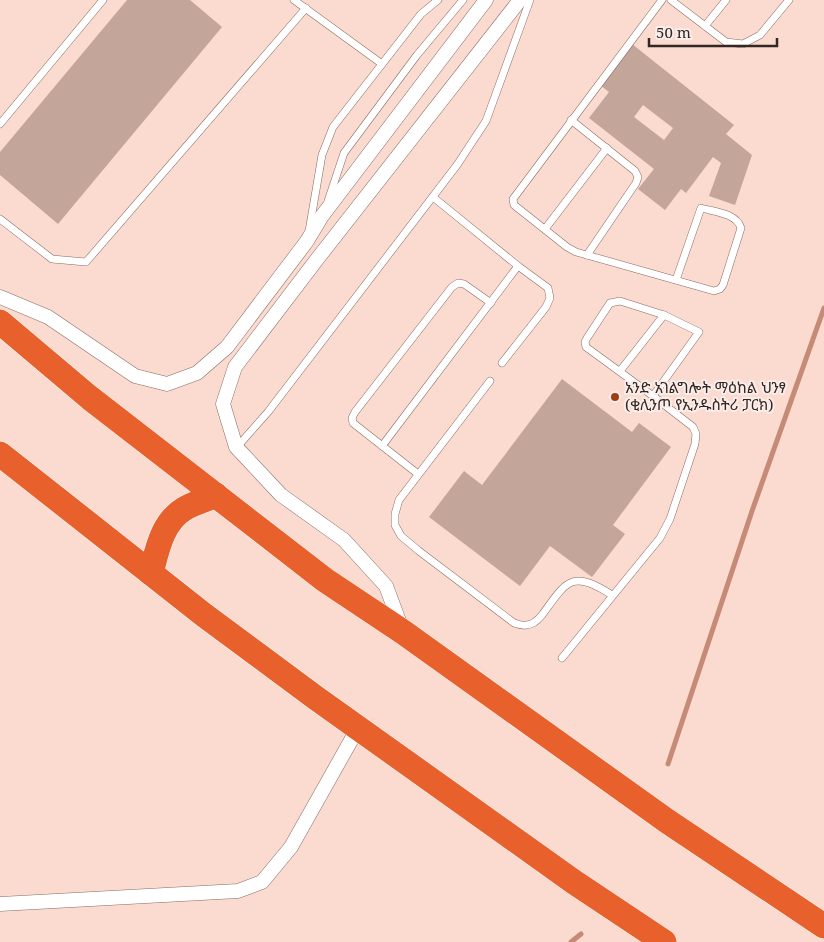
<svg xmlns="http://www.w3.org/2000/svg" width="824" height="942" font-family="'Noto Serif','Noto Sans Ethiopic',serif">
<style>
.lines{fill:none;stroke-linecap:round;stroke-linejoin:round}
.stream{stroke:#c58b76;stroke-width:5}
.building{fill:#c3a59a;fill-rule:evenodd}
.lane-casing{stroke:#886c63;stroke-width:8}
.street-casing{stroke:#886c63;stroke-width:15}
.highway-casing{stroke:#fff;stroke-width:26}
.lane{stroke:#fff;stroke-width:7}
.street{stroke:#fff;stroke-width:14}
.highway{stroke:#e8612c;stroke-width:25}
.poi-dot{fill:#a13b10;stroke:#faede9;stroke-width:2}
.labels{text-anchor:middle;stroke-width:4;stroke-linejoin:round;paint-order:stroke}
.poi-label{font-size:15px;fill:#332723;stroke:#faede9;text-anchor:start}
</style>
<rect width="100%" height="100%" fill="#fbdbd0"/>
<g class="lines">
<g class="stream">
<polyline points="668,764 752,511 824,308"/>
<polyline points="571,942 581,934"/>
</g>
</g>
<g class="building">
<polygon points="127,0 190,0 222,27 58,224 0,175 0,152"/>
<path d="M632,44L734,125L726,134L752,155L735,205L709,196L721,163L713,157L686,193L681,189L665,210L638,189L654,169L589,118L609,92L600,85ZM643,105L673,128L664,140L634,117Z"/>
<polygon points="562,379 632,432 639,423 671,447 613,525 625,534 592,577 550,546 520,586 429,517 464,471 482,485"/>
</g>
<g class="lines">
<defs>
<g id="lane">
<polyline points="294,0 382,64"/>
<path d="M662,0L513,199L514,205L567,247L576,252L714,291L720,289L723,285L741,228C736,213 715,212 701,208L676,280"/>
<polyline points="671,0 726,42 743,44 760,35 789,0"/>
<polyline points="705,26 726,0"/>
<polyline points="571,120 635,171 638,177 636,183 587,255"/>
<polyline points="0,124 103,0"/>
<polyline points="328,201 344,153 417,55 463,0"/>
<polyline points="0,219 52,259 86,262 306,8"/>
<polyline points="545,229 607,148"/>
<polyline points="309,231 322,155 333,127 421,14 438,0"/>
<polyline points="502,363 546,307 550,298 548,288 518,266"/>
<polyline points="620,371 664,315"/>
<path d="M490,381L399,500L395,514V525L401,536L419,551L514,623C518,624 522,626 526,625C532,625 538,620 542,615C567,581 571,569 612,595"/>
<polyline points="382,446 518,266 433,197"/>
<polyline points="237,447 268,412 457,165 486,121 530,0"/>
<polyline points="418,474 353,423 352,418 355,412 452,287 458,283 464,284 491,303"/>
<polyline points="562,658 660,538 670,519 695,444 696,434 693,427 653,396 586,347 585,342 587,338 610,303 620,301 664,315 699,332 653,396"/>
</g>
<g id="street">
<polyline points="0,297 48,317 135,376 167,384 197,373 227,347 307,241 322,216 486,0"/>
<polyline points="402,629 386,586 344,540 281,495 236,447 223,404 235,367 318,258 520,0"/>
<polyline points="0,904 238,891 262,882 291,847 358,728"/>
</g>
<g id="highway">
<polyline points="0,322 90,398 325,580 403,632 667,821 824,926"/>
<polyline points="0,454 204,615 316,698 574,882 664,942"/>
<path d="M151,573C157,551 162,522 184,509C194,503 206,500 216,495"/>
</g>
</defs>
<use href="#lane" class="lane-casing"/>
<use href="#street" class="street-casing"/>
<use href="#highway" class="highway-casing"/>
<use href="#lane" class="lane"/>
<use href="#street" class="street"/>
<use href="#highway" class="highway"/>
</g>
<circle class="poi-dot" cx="615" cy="397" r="5"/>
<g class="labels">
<g class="poi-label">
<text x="625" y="393">አንድ አገልግሎት ማዕከል ህንፃ<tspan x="625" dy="17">(ቂሊንጦ የኢንዱስትሪ ፓርክ)</tspan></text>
</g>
</g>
<path d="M649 38v8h128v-8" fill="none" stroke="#332723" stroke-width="2.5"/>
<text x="656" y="38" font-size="15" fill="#332723" stroke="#faede9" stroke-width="4" paint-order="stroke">50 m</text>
</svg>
